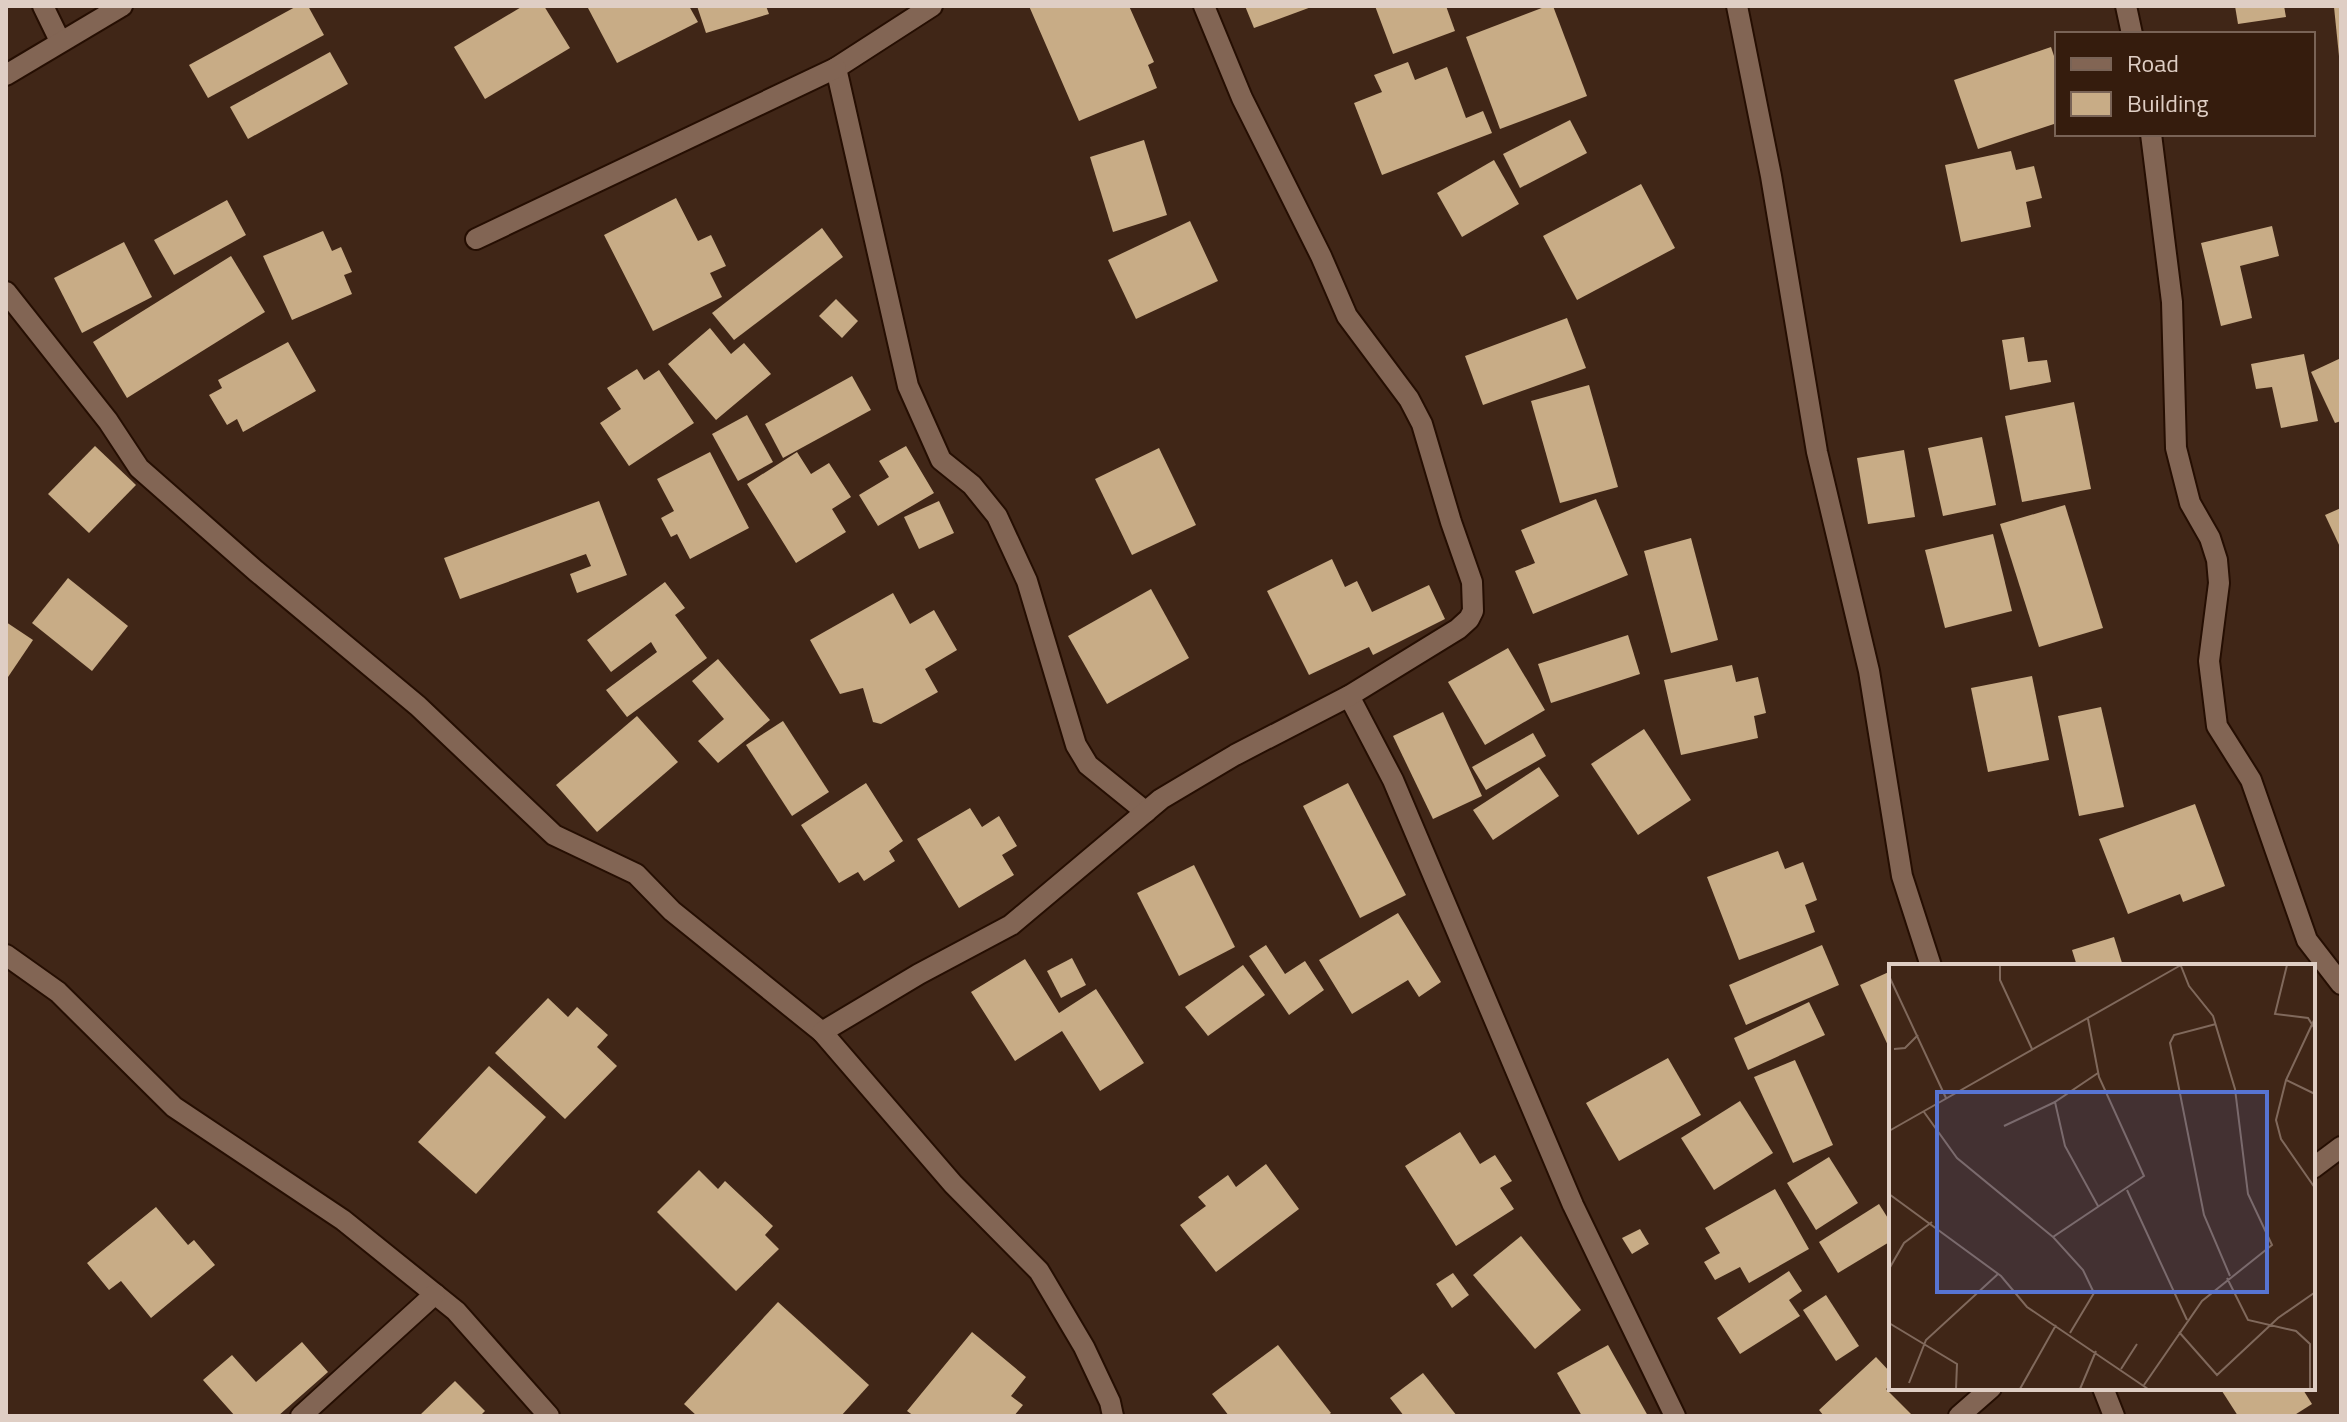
<svg xmlns="http://www.w3.org/2000/svg" width="2347" height="1422" font-family="'Titillium Web',sans-serif">
<style>
.building{fill:#c8ac86}
.lines{fill:none;stroke-linecap:round;stroke-linejoin:round}
.street-casing{stroke:#250e02;stroke-width:24}
.street{stroke:#826554;stroke-width:20}
.inset-road{fill:none;stroke:#80695c;stroke-width:2}
.view{fill:#5774d2;fill-opacity:0.15;stroke:#5774d2;stroke-width:4}
.inset-edge{fill:none;stroke:#dfcec4;stroke-width:4}
</style>
<rect width="100%" height="100%" fill="#402617"/>
<g class="building">
<polygon points="297,6 308,6 324,35 208,98 189,65"/>
<polygon points="523,6 544,6 570,48 485,99 454,47"/>
<polygon points="591,6 689,6 698,22 617,63 588,8"/>
<polygon points="697,6 766,6 769,14 706,33"/>
<polygon points="1029,6 1129,6 1154,62 1148,65 1157,88 1079,121"/>
<polygon points="1245,6 1314,6 1254,28"/>
<polygon points="1375,6 1446,6 1455,31 1393,54"/>
<polygon points="1547,6 1553,6 1587,96 1500,129 1466,37"/>
<polygon points="2235,6 2284,6 2286,17 2238,24"/>
<polygon points="2341,6 2341,56 2339,56 2334,7"/>
<polygon points="2051,47 2057,65 2057,123 1978,149 1954,80"/>
<polygon points="330,52 348,84 248,139 230,107"/>
<polygon points="1408,62 1415,80 1447,67 1466,118 1483,111 1492,133 1382,175 1354,103 1382,92 1374,75"/>
<polygon points="1570,120 1587,153 1520,188 1503,154"/>
<polygon points="1144,140 1167,215 1113,232 1090,157"/>
<polygon points="2011,151 2016,170 2034,166 2042,198 2026,202 2031,227 1961,242 1945,165"/>
<polygon points="1494,160 1519,204 1462,237 1437,193"/>
<polygon points="1641,184 1675,248 1577,300 1543,236"/>
<polygon points="676,198 698,241 711,235 726,266 710,273 722,297 653,331 604,235"/>
<polygon points="227,200 246,235 174,275 154,240"/>
<polygon points="1190,221 1218,281 1136,319 1108,260"/>
<polygon points="2272,226 2279,256 2240,266 2252,318 2221,326 2201,243"/>
<polygon points="822,228 843,257 734,340 712,313"/>
<polygon points="323,231 332,251 341,247 352,272 344,275 352,294 292,320 263,256"/>
<polygon points="124,242 152,297 82,333 54,278"/>
<polygon points="231,256 265,312 127,398 93,342"/>
<polygon points="836,299 858,321 842,338 819,316"/>
<polygon points="1567,318 1586,368 1483,405 1465,356"/>
<polygon points="710,328 731,354 744,343 771,374 716,420 668,364"/>
<polygon points="2024,337 2028,362 2047,360 2051,382 2010,390 2002,340"/>
<polygon points="288,342 316,391 243,432 237,419 227,425 209,395 222,388 218,380"/>
<polygon points="2304,354 2318,421 2281,428 2272,387 2256,389 2251,364"/>
<polygon points="2341,358 2341,421 2335,423 2311,372"/>
<polygon points="637,369 644,380 659,370 694,423 629,466 600,423 621,409 607,388"/>
<polygon points="852,376 871,410 783,458 765,424"/>
<polygon points="1589,385 1618,487 1560,503 1531,401"/>
<polygon points="2074,402 2091,489 2022,502 2005,416"/>
<polygon points="747,415 773,462 738,481 712,434"/>
<polygon points="1982,437 1996,505 1943,516 1928,448"/>
<polygon points="95,446 136,485 89,533 48,494"/>
<polygon points="906,446 934,493 878,526 859,495 889,477 879,461"/>
<polygon points="1159,448 1196,525 1132,555 1095,479"/>
<polygon points="1904,450 1915,517 1868,524 1857,458"/>
<polygon points="710,452 749,528 690,559 677,534 671,537 661,518 674,511 657,479"/>
<polygon points="797,452 811,474 829,463 851,497 832,509 846,532 796,563 747,484"/>
<polygon points="1596,499 1628,575 1533,614 1515,571 1535,563 1521,530"/>
<polygon points="599,501 627,575 577,593 570,574 591,566 586,554 460,599 444,558"/>
<polygon points="939,501 954,533 919,549 904,517"/>
<polygon points="2065,505 2103,628 2039,647 2000,524"/>
<polygon points="2341,508 2341,549 2325,515"/>
<polygon points="1993,534 2012,611 1945,628 1925,550"/>
<polygon points="1691,538 1718,640 1671,653 1644,551"/>
<polygon points="1332,559 1345,587 1357,581 1372,612 1429,585 1445,619 1373,655 1369,647 1309,675 1267,591"/>
<polygon points="68,578 128,626 92,671 32,623"/>
<polygon points="665,582 685,608 675,615 707,658 627,717 606,690 657,652 651,642 611,672 587,640"/>
<polygon points="1151,589 1189,658 1107,704 1068,636"/>
<polygon points="893,593 910,624 934,610 957,650 925,669 938,692 881,724 873,722 863,688 840,694 810,640"/>
<polygon points="6,622 33,640 6,680"/>
<polygon points="1628,635 1640,674 1551,703 1538,664"/>
<polygon points="1508,648 1545,710 1485,745 1448,682"/>
<polygon points="718,659 770,720 718,763 698,741 724,719 692,681"/>
<polygon points="1732,665 1736,682 1758,677 1766,713 1754,716 1758,738 1681,755 1664,680"/>
<polygon points="2032,676 2049,760 1988,772 1971,688"/>
<polygon points="2101,707 2124,807 2079,816 2058,716"/>
<polygon points="1443,712 1482,796 1433,819 1393,736"/>
<polygon points="637,716 678,762 597,832 556,785"/>
<polygon points="783,721 829,792 792,816 746,745"/>
<polygon points="1644,729 1691,800 1638,835 1591,764"/>
<polygon points="1533,733 1546,756 1486,790 1472,767"/>
<polygon points="1539,767 1559,796 1493,840 1473,810"/>
<polygon points="866,783 903,841 889,851 895,861 864,881 858,872 839,883 801,825"/>
<polygon points="1348,783 1406,895 1360,918 1303,806"/>
<polygon points="2195,804 2225,886 2183,902 2180,894 2128,914 2099,839"/>
<polygon points="970,808 982,827 999,816 1017,846 1002,855 1014,875 959,908 917,839"/>
<polygon points="1778,851 1785,869 1803,862 1817,900 1805,905 1815,932 1739,960 1707,877"/>
<polygon points="1194,865 1235,947 1179,976 1137,893"/>
<polygon points="1398,913 1441,982 1419,997 1408,980 1352,1014 1319,960"/>
<polygon points="2114,937 2123,966 2077,966 2072,950"/>
<polygon points="1266,945 1285,974 1305,961 1324,990 1289,1015 1249,956"/>
<polygon points="1822,945 1839,985 1746,1025 1729,985"/>
<polygon points="1072,958 1086,985 1061,998 1047,971"/>
<polygon points="1025,959 1059,1013 1096,989 1144,1063 1100,1091 1062,1031 1015,1061 971,992"/>
<polygon points="1243,965 1265,995 1208,1036 1185,1007"/>
<polygon points="1891,971 1891,1052 1860,985"/>
<polygon points="548,998 568,1017 577,1007 608,1035 597,1047 617,1066 565,1119 495,1053"/>
<polygon points="1809,1002 1825,1035 1748,1070 1734,1038"/>
<polygon points="1668,1058 1701,1115 1619,1161 1586,1103"/>
<polygon points="1795,1060 1833,1145 1793,1163 1754,1077"/>
<polygon points="489,1066 546,1117 476,1194 418,1142"/>
<polygon points="1740,1101 1773,1153 1714,1190 1681,1138"/>
<polygon points="1460,1132 1480,1164 1495,1155 1512,1181 1500,1188 1514,1209 1456,1246 1405,1166"/>
<polygon points="1829,1157 1858,1203 1816,1230 1787,1183"/>
<polygon points="1266,1164 1299,1209 1216,1272 1180,1225 1206,1206 1198,1197 1228,1175 1236,1187"/>
<polygon points="699,1170 718,1189 725,1181 773,1226 765,1235 779,1249 736,1291 657,1212"/>
<polygon points="1775,1189 1809,1249 1749,1283 1740,1267 1715,1280 1704,1262 1720,1253 1705,1228"/>
<polygon points="1879,1204 1891,1223 1891,1241 1838,1273 1819,1242"/>
<polygon points="156,1207 188,1245 194,1240 215,1265 151,1318 121,1281 109,1290 87,1263"/>
<polygon points="1640,1229 1649,1244 1632,1254 1622,1238"/>
<polygon points="1521,1236 1581,1310 1535,1349 1473,1275"/>
<polygon points="1789,1271 1802,1291 1789,1300 1800,1316 1740,1354 1717,1318"/>
<polygon points="1453,1273 1469,1295 1452,1308 1436,1284"/>
<polygon points="1826,1295 1859,1346 1836,1361 1803,1310"/>
<polygon points="778,1302 869,1385 841,1416 697,1416 684,1404"/>
<polygon points="972,1332 1026,1377 1011,1396 1023,1405 1014,1416 914,1416 907,1411"/>
<polygon points="302,1342 328,1372 278,1416 235,1416 203,1380 232,1355 256,1382"/>
<polygon points="1278,1345 1331,1413 1327,1416 1229,1416 1212,1394"/>
<polygon points="1608,1345 1648,1416 1582,1416 1557,1373"/>
<polygon points="1876,1357 1891,1373 1891,1385 1886,1389 1913,1416 1824,1416 1819,1410"/>
<polygon points="1423,1373 1457,1416 1404,1416 1390,1398"/>
<polygon points="455,1381 485,1411 480,1416 419,1416"/>
<polygon points="2220,1388 2302,1388 2312,1404 2293,1416 2238,1416"/>
</g>
<g class="lines">
<defs>
<g id="street">
<polyline points="43,6 60,41"/>
<polyline points="932,6 836,68 908,386 941,460 972,485 997,516 1027,581 1076,745 1088,765 1146,812"/>
<polyline points="1737,6 1771,176 1817,452 1869,671 1902,876 1931,966"/>
<polyline points="2126,6 2132,34"/>
<polyline points="6,75 122,6"/>
<polyline points="2151,134 2172,302 2176,448 2190,503 2210,538 2217,560 2219,583 2209,661 2217,726 2251,780 2307,940 2341,984"/>
<polyline points="476,239 836,68"/>
<polyline points="6,292 108,421 139,468 256,571 418,706 554,835 636,874 672,911 822,1032"/>
<polyline points="1349,696 1393,780 1573,1205 1675,1416"/>
<polyline points="6,955 58,992 174,1107 343,1220 456,1311 549,1416"/>
<polyline points="2313,1168 2341,1147"/>
<polyline points="2103,1388 2114,1416"/>
<polyline points="301,1416 435,1294"/>
<polyline points="1113,1416 1110,1402 1084,1347 1039,1271 953,1184 822,1032 919,974 1011,925 1161,799 1235,755 1349,696 1458,629 1469,619 1473,611 1472,582 1451,522 1422,424 1409,399 1347,316 1321,256 1242,98 1204,6"/>
<polyline points="1959,1416 1991,1388"/>
</g>
</defs>
<use href="#street" class="street-casing"/>
<use href="#street" class="street"/>
</g>
<g transform="translate(1889 964)">
<rect width="426" height="426" fill="#402617"/>
<path class="inset-road" d="M111,1V16L143,85M398,1L386,50L419,54L426,65M0,12L57,134M426,54L397,116L387,156L392,175L426,224M327,60L285,71L281,79L315,251L341,312M5,85L16,84L29,71M397,116L426,130M35,148L68,194L164,273M115,162L166,138M0,167L292,1M238,226L298,356M0,230L112,312L138,343L259,425M209,242L176,182L166,138L209,109M0,305L15,279L43,258M338,314L359,356L407,367L421,380V425M0,359L68,400L67,425M290,368L328,411L389,354L425,329M181,369L205,329L194,306L164,273L255,212L210,113L199,55M232,405L248,380M20,419L37,376L109,310M255,421L313,337L383,281L359,230L346,125L324,52L300,22L292,2M131,425L167,361M191,425L207,387"/>
<path class="view" d="M48,128H378V328H48Z"/>
<rect width="426" height="426" class="inset-edge"/>
</g>
<rect width="2347" height="1422" fill="none" stroke="#dfcec4" stroke-width="16"/>
<rect x="2055" y="32" width="260" height="104" fill="#351c0d" stroke="#796356" stroke-width="2"/>
<rect x="2071" y="58" width="40" height="12" fill="#826554" stroke="#796356" stroke-width="2"/>
<text x="2127" y="72" font-size="24" fill="#dfcec4">Road</text>
<rect x="2071" y="92" width="40" height="24" fill="#c8ac86" stroke="#796356" stroke-width="2"/>
<text x="2127" y="112" font-size="24" fill="#dfcec4">Building</text>
</svg>
